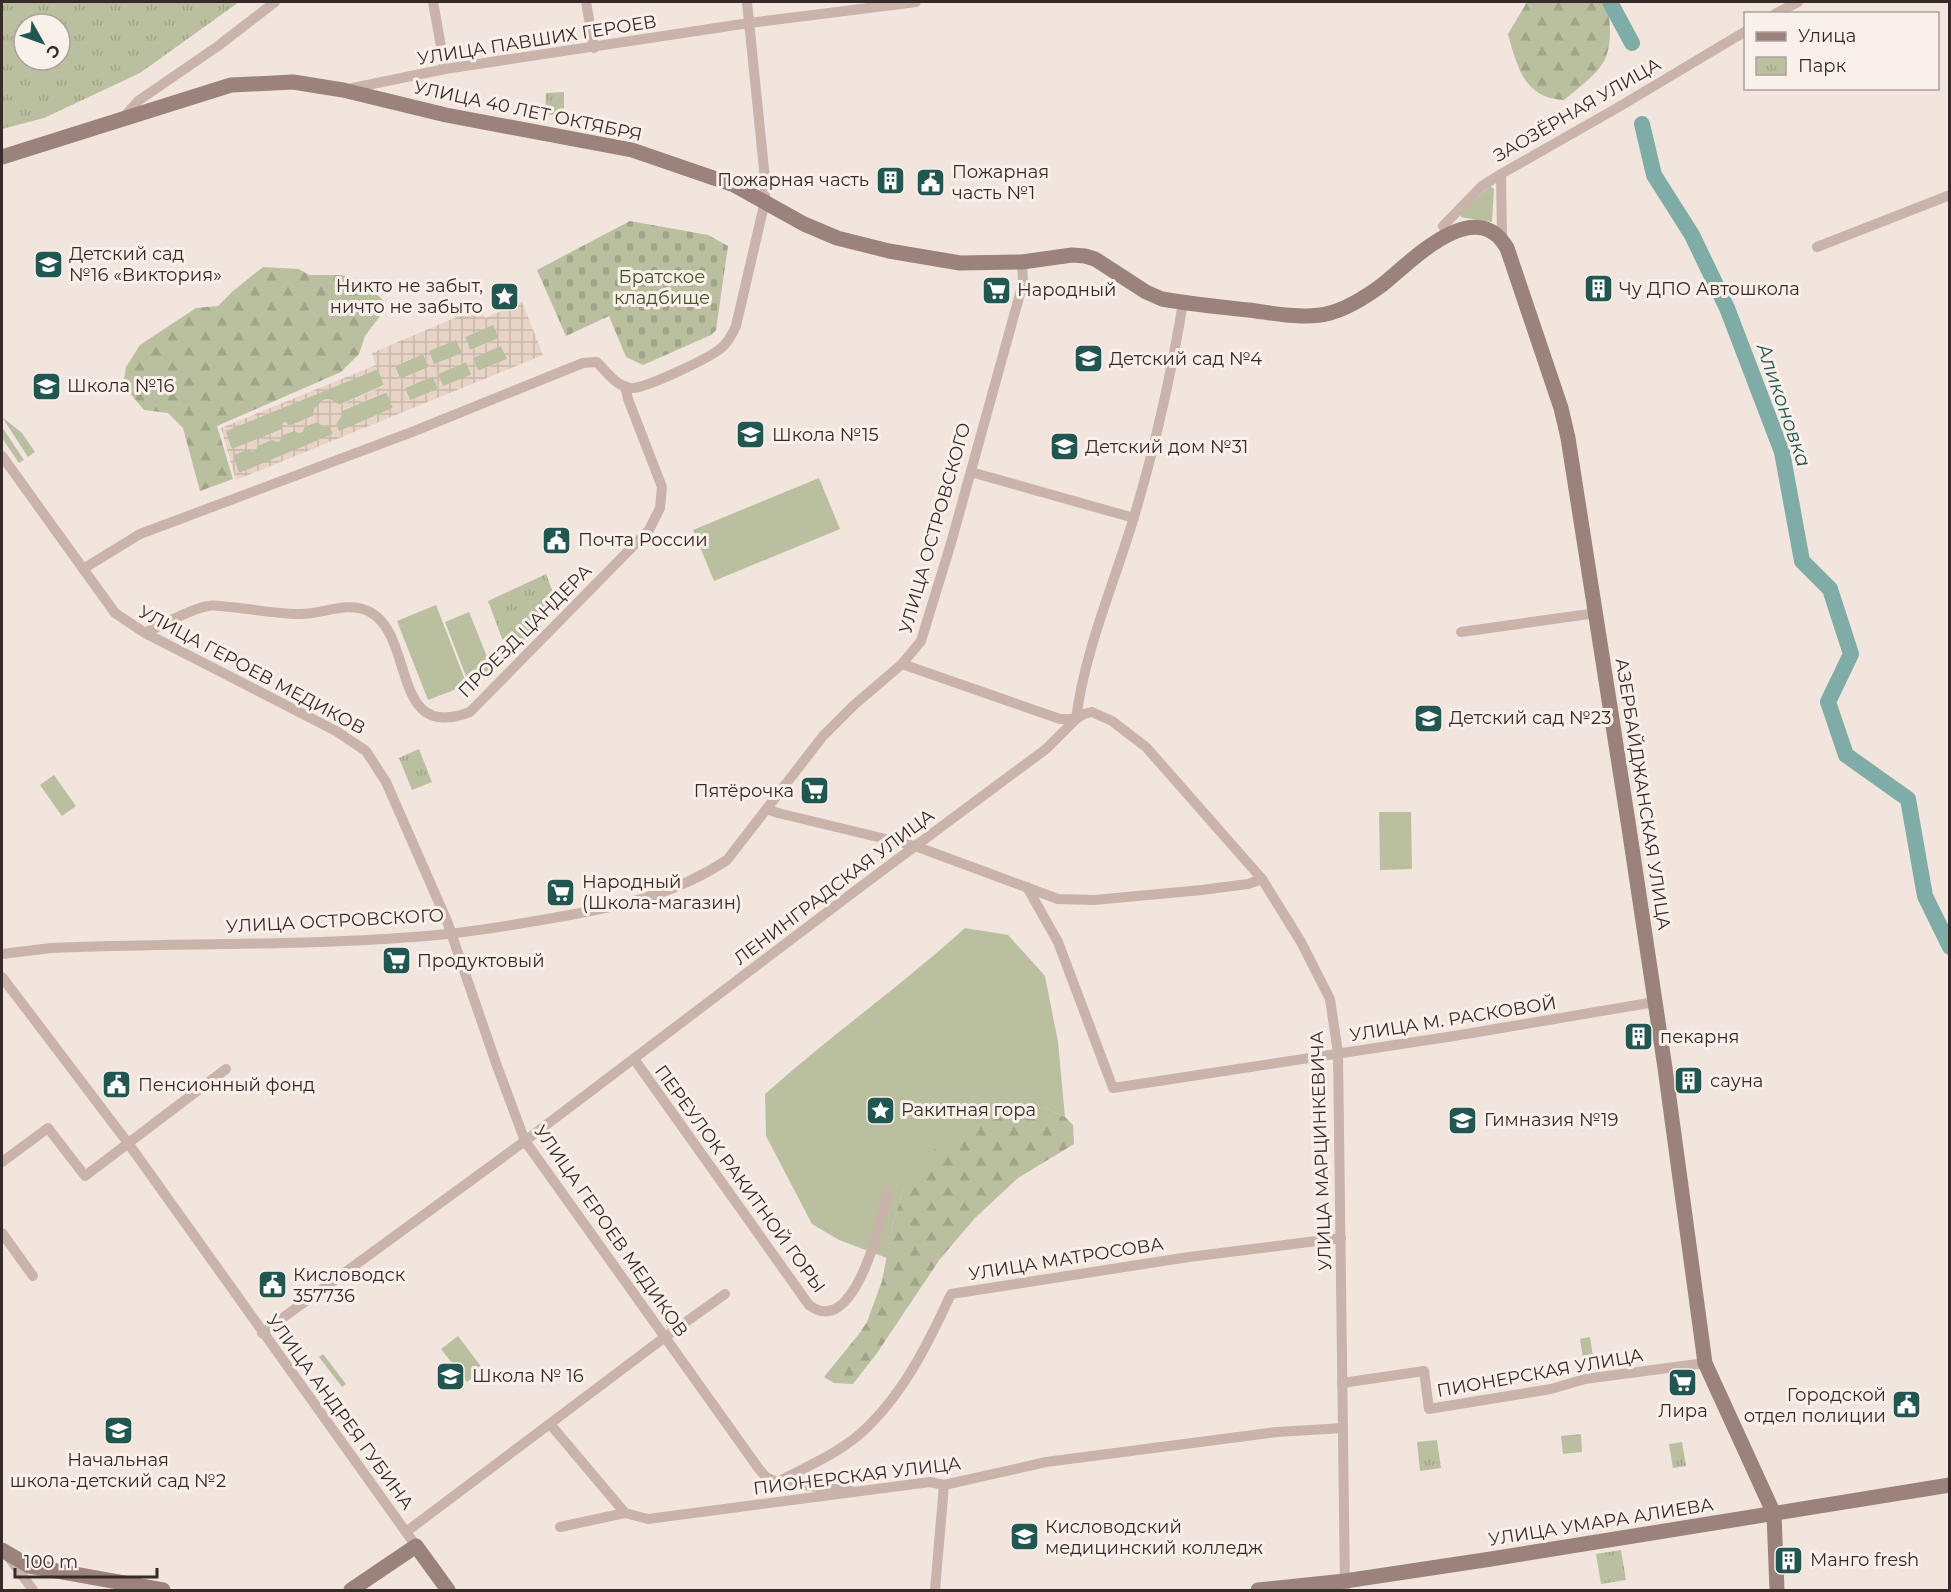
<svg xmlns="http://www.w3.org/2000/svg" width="1951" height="1592" font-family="Montserrat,sans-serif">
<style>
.green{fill:#babf9f}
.forest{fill:url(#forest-firs)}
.cemetery{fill:url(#cemetery-stones)}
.park{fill:url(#park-tufts);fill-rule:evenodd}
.plaza{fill:url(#plaza-grid);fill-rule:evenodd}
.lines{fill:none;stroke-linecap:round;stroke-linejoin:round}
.river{stroke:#7faca7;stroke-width:16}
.street{stroke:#c9b3ab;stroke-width:10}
.secondary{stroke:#9c827c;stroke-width:15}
.labels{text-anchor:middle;stroke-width:6;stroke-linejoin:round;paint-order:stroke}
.street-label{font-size:18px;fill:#372b29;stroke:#f9f0ea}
.poi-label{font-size:18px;fill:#372b29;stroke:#f9f0ea;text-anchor:start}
.park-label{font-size:18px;fill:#4c532f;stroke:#f9f0ea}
.water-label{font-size:20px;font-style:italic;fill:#215651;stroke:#f9f0ea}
</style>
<defs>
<pattern id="forest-firs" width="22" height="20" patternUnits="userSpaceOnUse" patternTransform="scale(1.5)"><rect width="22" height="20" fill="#babf9f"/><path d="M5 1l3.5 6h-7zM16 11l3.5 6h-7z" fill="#a0a489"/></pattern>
<pattern id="cemetery-stones" width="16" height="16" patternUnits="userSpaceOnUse" patternTransform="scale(1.5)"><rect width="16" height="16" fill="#babf9f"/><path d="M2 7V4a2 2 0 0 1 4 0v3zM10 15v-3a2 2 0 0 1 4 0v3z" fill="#a0a489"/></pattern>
<pattern id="park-tufts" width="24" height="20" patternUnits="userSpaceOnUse" patternTransform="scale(1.5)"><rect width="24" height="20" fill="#babf9f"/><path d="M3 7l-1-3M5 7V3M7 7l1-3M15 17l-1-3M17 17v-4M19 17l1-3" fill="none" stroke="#a0a489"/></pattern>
<pattern id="plaza-grid" width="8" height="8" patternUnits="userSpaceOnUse" patternTransform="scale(1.5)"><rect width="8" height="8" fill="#e8d4c6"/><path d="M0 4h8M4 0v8" fill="none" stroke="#c8b6aa"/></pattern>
</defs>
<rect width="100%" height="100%" fill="#f1e5de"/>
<g class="green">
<path d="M1490,186L1494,189L1492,222C1489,222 1466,218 1461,217V213Z"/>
<polygon points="493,324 499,338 470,350 465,337"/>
<polygon points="457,339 462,353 434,365 428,351"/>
<polygon points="501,345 507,359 478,371 473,358"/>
<polygon points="423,354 429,367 400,379 395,366"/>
<polygon points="466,362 472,375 443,387 438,374"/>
<polygon points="378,369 384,385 339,405 330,399 323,400 313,416 232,450 225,431"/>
<polygon points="433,376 438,389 410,401 405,388"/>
<polygon points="387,392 393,408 339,432 336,424 342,411"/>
<polygon points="2,417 22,433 35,452 28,457"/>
<polygon points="317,422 330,427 333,434 239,474 233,455 271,440 280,440 282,435"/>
<polygon points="2,427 24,460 19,463 2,438"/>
<polygon points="819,478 840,529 714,581 693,530"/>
<polygon points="436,605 467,685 428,700 397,621"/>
<polygon points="469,612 494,674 469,684 445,622"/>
<polygon points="54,775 76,806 62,816 40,785"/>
<polygon points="1379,812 1411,812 1412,869 1380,870"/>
<path d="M965,928L1008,935L1045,976L1058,1042L1065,1117L1045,1108L904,1187L893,1224L887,1258L839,1240L812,1224L766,1136L765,1094C830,1036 901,986 965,928Z"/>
<polygon points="458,1336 483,1369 467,1382 441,1349"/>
<polygon points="323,1354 346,1384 342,1387 319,1357"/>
</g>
<g class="forest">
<path d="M1527,2H1608C1609,20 1613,42 1605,59C1599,73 1576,90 1564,100C1525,99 1517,67 1508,34Z"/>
<polygon points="263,267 299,269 309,275 342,275 365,284 383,300 380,316 365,336 359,354 341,372 217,426 233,479 200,491 183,428 168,413 144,410 123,385 126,367 140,345 196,308 218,306 233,291"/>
<polygon points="1045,1108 1065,1117 1073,1125 1074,1144 1018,1178 975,1218 940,1259 877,1353 853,1384 834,1383 824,1377 859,1334 867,1322 882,1281 893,1224 904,1187 933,1151 975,1126 1023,1110"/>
</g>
<polygon class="cemetery" points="630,221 708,235 728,246 716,330 711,335 643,365 626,357 609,316 566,336 537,270"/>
<g class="park">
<path d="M2,2H239L140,73L44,118L2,129ZM24,24H60V60H24Z"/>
<polygon points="564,92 564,116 545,114 546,93"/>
<polygon points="546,574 557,603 509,657 488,601"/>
<polygon points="419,749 432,782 412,790 399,758"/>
<polygon points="1590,1337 1594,1363 1584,1365 1580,1339"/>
<polygon points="1581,1434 1582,1452 1563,1454 1561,1436"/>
<polygon points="1437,1440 1441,1468 1420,1471 1417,1442"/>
<polygon points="1682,1442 1686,1466 1673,1468 1669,1444"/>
<polygon points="1621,1550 1626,1580 1601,1584 1596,1554"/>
</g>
<path class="plaza" d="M522,302L543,355L236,480L221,428L376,365L372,353L480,307L485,318ZM493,325L499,338L470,350L465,337ZM456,340L462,353L434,364L429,351ZM501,346L507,359L478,371L473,358ZM423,354L429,367L400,379L395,366ZM466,362L471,375L443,386L438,374ZM378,369L384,386L340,405L330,399L323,400L314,409L313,416L290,426L286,422L282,423L281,430L231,449L226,431ZM433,376L438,389L410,400L405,388ZM386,392L393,408L339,431L336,424L342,416V411ZM317,422L324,427H330L333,434L239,473L233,455L249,449L252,452L256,450L258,446L271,440L279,442L283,435L295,431L298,433L303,432L304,427Z"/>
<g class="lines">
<g class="river">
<polyline points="1610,2 1632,43"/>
<polyline points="1642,124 1654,175 1692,235 1727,308 1782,452 1802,561 1830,589 1851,654 1828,702 1846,755 1908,799 1925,896 1950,947"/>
</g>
<g class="street">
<polyline points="433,2 445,69"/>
<polyline points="586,2 594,48"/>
<polyline points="1775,14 1798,2"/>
<polyline points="348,89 445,69 749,23 916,2"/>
<polyline points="123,118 138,101 218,46 275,2"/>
<polyline points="1501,174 1502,239"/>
<polyline points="1448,234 1443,226 1482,186 1501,174 1617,108 1746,31"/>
<polyline points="1817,247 1950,195"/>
<polyline points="2,456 115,613 145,633 336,731 366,751 386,782 447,921 497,1066 525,1141 759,1469 766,1477 777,1482 851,1491"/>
<polyline points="971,472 1134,518"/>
<path d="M83,569L140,534L412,432L583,363L597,362C606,372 617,386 630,388C643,390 709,358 720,349C728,343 732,335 736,326L765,201V179L747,2"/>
<polyline points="1461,632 1596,613"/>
<path d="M145,633C162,625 190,609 208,606C215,604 223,607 230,607C253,609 276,614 298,614C323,615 346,600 370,612C416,637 390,743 470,712L649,530L660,508L662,487L628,399L625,386"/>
<polyline points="902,664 1060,719 1076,719"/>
<path d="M1076,719C1085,649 1114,584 1134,517C1155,447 1171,375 1183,303"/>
<polyline points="767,809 778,813 915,846 1058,899 1094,900 1202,890 1248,884 1262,879"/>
<polyline points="1027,887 1058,942 1113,1088 1454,1036 1655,1002"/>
<path d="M2,954L51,948C172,943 293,946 413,937C460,934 507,926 553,918C616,907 673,896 727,860L823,736L854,705L902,664L921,641L951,543L1023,283L1022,262"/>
<polyline points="2,977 128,1143 416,1546"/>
<path d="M634,1059L809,1305C855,1340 881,1220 888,1192"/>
<polyline points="2,1162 48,1128 85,1176 226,1069"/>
<polyline points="2,1233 33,1276"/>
<polyline points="262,1333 525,1141 867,882 1046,749 1076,719 1084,714 1092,712 1112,721 1146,747 1262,879 1301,942 1330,999 1338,1053 1345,1590"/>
<polyline points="1342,1383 1424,1371 1429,1409 1551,1389 1585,1379 1705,1363"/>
<polyline points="550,1424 625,1513"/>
<path d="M777,1482C806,1467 837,1454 861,1433C903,1395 928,1344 951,1294L1189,1257L1341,1238"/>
<polyline points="560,1527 625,1513 648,1519 930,1482 944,1485 1046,1462 1277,1432 1343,1428"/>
<polyline points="406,1532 665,1337 725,1294"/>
<polyline points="8,1556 33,1590"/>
<polyline points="935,1590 944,1485"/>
</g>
<g class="secondary">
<path d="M2,157L231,85L293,82L343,90L446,115L632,150L734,185L804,224L837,238L889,251L960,263L1022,262L1072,255L1085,256L1095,259L1146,292L1162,299C1190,304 1219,307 1248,310C1274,313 1305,320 1330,313C1349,308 1367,296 1382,285C1411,262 1475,193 1507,248L1561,408L1568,438L1629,828L1665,1068L1705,1363L1774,1514L1777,1590"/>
<polyline points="2,1550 29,1566 163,1590"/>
<polyline points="351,1590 416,1546 448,1590"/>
<polyline points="1258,1590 1345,1581 1491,1559 1950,1485"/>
</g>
</g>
<defs>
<symbol id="building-square" viewBox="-11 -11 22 22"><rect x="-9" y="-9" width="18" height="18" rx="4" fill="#215651" stroke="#f9f0ea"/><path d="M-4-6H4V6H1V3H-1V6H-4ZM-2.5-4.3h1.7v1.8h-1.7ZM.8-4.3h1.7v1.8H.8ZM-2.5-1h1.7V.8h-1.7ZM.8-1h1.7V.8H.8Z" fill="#fff"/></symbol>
<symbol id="civic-square" viewBox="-11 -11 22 22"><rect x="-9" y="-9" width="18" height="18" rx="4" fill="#215651" stroke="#f9f0ea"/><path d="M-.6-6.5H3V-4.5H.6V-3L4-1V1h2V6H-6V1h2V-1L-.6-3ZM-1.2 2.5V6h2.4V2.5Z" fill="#fff"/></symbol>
<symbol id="school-square" viewBox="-11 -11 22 22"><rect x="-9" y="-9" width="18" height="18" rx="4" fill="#215651" stroke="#f9f0ea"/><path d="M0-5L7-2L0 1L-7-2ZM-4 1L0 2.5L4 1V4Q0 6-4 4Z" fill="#fff"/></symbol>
<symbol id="supermarket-square" viewBox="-11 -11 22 22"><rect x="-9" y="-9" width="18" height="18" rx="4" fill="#215651" stroke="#f9f0ea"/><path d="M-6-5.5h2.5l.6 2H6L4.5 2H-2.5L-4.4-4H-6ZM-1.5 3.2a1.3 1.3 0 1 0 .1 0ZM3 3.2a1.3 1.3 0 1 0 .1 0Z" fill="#fff"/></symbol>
<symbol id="sight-square" viewBox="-11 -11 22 22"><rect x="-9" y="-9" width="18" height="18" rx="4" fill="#215651" stroke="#f9f0ea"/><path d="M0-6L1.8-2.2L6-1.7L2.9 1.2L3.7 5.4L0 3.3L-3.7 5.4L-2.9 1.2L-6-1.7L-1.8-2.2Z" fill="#fff"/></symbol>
<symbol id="university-square" viewBox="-11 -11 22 22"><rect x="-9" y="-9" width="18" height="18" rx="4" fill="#215651" stroke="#f9f0ea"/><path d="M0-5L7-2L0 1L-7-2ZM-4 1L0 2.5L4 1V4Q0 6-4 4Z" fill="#fff"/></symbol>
</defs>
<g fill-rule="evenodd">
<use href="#building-square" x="874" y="164" width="33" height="33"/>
<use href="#civic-square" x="914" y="166" width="33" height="33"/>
<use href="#school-square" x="32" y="248" width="33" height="33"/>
<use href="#building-square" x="1582" y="272" width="33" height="33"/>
<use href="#supermarket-square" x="980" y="274" width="33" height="33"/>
<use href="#sight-square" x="488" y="280" width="33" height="33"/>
<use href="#school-square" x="1072" y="342" width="33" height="33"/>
<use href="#school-square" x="30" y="370" width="33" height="33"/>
<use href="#school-square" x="734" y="418" width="33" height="33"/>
<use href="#school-square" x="1048" y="430" width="33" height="33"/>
<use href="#civic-square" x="540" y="524" width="33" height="33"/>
<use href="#school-square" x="1412" y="702" width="33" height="33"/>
<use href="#supermarket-square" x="798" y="774" width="33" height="33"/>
<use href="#supermarket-square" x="544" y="876" width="33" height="33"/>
<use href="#supermarket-square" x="380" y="944" width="33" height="33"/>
<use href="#building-square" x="1622" y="1020" width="33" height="33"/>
<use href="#building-square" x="1672" y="1064" width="33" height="33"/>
<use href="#civic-square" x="100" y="1068" width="33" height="33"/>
<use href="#sight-square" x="864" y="1094" width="33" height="33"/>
<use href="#school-square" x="1446" y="1104" width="33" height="33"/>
<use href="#civic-square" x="256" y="1268" width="33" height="33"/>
<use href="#school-square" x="434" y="1360" width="33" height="33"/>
<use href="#supermarket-square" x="1666" y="1366" width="33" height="33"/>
<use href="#civic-square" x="1890" y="1388" width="33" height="33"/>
<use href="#school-square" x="102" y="1414" width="33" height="33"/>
<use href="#university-square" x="1008" y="1520" width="33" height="33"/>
<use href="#building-square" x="1772" y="1544" width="33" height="33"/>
</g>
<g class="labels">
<g class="street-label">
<text transform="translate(537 40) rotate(-9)" y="6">УЛИЦА ПАВШИХ ГЕРОЕВ</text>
<text transform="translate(1577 110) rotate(-30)" y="6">ЗАОЗЁРНАЯ УЛИЦА</text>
<text transform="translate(528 111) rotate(12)" y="6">УЛИЦА 40 ЛЕТ ОКТЯБРЯ</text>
<text transform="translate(935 528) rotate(-74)" y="6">УЛИЦА ОСТРОВСКОГО</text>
<text transform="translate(525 631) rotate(-45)" y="6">ПРОЕЗД ЦАНДЕРА</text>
<text transform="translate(252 670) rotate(28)" y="6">УЛИЦА ГЕРОЕВ МЕДИКОВ</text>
<text transform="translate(1643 794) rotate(81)" y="6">АЗЕРБАЙДЖАНСКАЯ УЛИЦА</text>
<text transform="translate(834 887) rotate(-37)" y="6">ЛЕНИНГРАДСКАЯ УЛИЦА</text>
<text transform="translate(335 921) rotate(-3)" y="6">УЛИЦА ОСТРОВСКОГО</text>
<text transform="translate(1453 1019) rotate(-9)" y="6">УЛИЦА М. РАСКОВОЙ</text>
<text transform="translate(1321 1151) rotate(-92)" y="6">УЛИЦА МАРЦИНКЕВИЧА</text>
<text transform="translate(740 1179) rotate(54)" y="6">ПЕРЕУЛОК РАКИТНОЙ ГОРЫ</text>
<text transform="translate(611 1231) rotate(55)" y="6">УЛИЦА ГЕРОЕВ МЕДИКОВ</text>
<text transform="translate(1066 1259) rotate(-9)" y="6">УЛИЦА МАТРОСОВА</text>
<text transform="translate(1540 1373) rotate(-10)" y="6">ПИОНЕРСКАЯ УЛИЦА</text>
<text transform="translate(340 1412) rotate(54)" y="6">УЛИЦА АНДРЕЯ ГУБИНА</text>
<text transform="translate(857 1476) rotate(-7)" y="6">ПИОНЕРСКАЯ УЛИЦА</text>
<text transform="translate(1601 1522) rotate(-9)" y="6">УЛИЦА УМАРА АЛИЕВА</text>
</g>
<g class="poi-label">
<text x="952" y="178">Пожарная<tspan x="952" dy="21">часть №1</tspan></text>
<text x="869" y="186" text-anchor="end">Пожарная часть</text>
<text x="69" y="260">Детский сад<tspan x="69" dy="21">№16 «Виктория»</tspan></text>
<text x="483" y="292" text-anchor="end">Никто не забыт,<tspan x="483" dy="21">ничто не забыто</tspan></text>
<text x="1619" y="295">Чу ДПО Автошкола</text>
<text x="1017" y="296">Народный</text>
<text x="1109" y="365">Детский сад №4</text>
<text x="67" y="392">Школа №16</text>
<text x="772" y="441">Школа №15</text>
<text x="1085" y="453">Детский дом №31</text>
<text x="578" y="546">Почта России</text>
<text x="1449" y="724">Детский сад №23</text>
<text x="794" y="797" text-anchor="end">Пятёрочка</text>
<text x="582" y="888">Народный<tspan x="582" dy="21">(Школа-магазин)</tspan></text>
<text x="417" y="967">Продуктовый</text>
<text x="1660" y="1043">пекарня</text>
<text x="1710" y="1087">сауна</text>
<text x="138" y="1091">Пенсионный фонд</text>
<text x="901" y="1116">Ракитная гора</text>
<text x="1484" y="1126">Гимназия №19</text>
<text x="293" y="1281">Кисловодск<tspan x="293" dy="21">357736</tspan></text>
<text x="472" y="1382">Школа № 16</text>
<text x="1886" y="1401" text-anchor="end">Городской<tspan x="1886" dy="21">отдел полиции</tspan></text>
<text x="1683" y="1417" text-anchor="middle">Лира</text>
<text x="118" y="1466" text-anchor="middle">Начальная<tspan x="118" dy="21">школа-детский сад №2</tspan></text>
<text x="1045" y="1533">Кисловодский<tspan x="1045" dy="21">медицинский колледж</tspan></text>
<text x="1810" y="1566">Манго fresh</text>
</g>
<g class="park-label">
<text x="662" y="283">Братское<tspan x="662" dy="21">кладбище</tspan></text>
</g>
<g class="water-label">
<text transform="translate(1784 405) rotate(71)" y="7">Аликоновка</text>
</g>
</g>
<rect width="1951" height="1592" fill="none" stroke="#372b29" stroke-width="6"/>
<rect x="1744" y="12" width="195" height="78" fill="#f9f0ea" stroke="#aba19d" stroke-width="1.5"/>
<rect x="1756" y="32" width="30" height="9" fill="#9c827c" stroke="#aba19d" stroke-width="1.5"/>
<text x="1798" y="42" font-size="18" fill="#372b29">Улица</text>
<rect x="1756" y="57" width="30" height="18" fill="url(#park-tufts)" stroke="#aba19d" stroke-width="1.5"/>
<text x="1798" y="72" font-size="18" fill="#372b29">Парк</text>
<g transform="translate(42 42) rotate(130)"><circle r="28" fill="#f9f0ea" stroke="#aba19d" stroke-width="1.5"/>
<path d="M0-4.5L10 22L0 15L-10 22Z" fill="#215651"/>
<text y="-9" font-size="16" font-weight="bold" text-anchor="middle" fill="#372b29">С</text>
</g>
<path d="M15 1568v9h142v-9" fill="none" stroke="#372b29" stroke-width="3"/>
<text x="24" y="1568" font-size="18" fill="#372b29" stroke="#f9f0ea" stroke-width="4.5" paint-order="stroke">100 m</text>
</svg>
